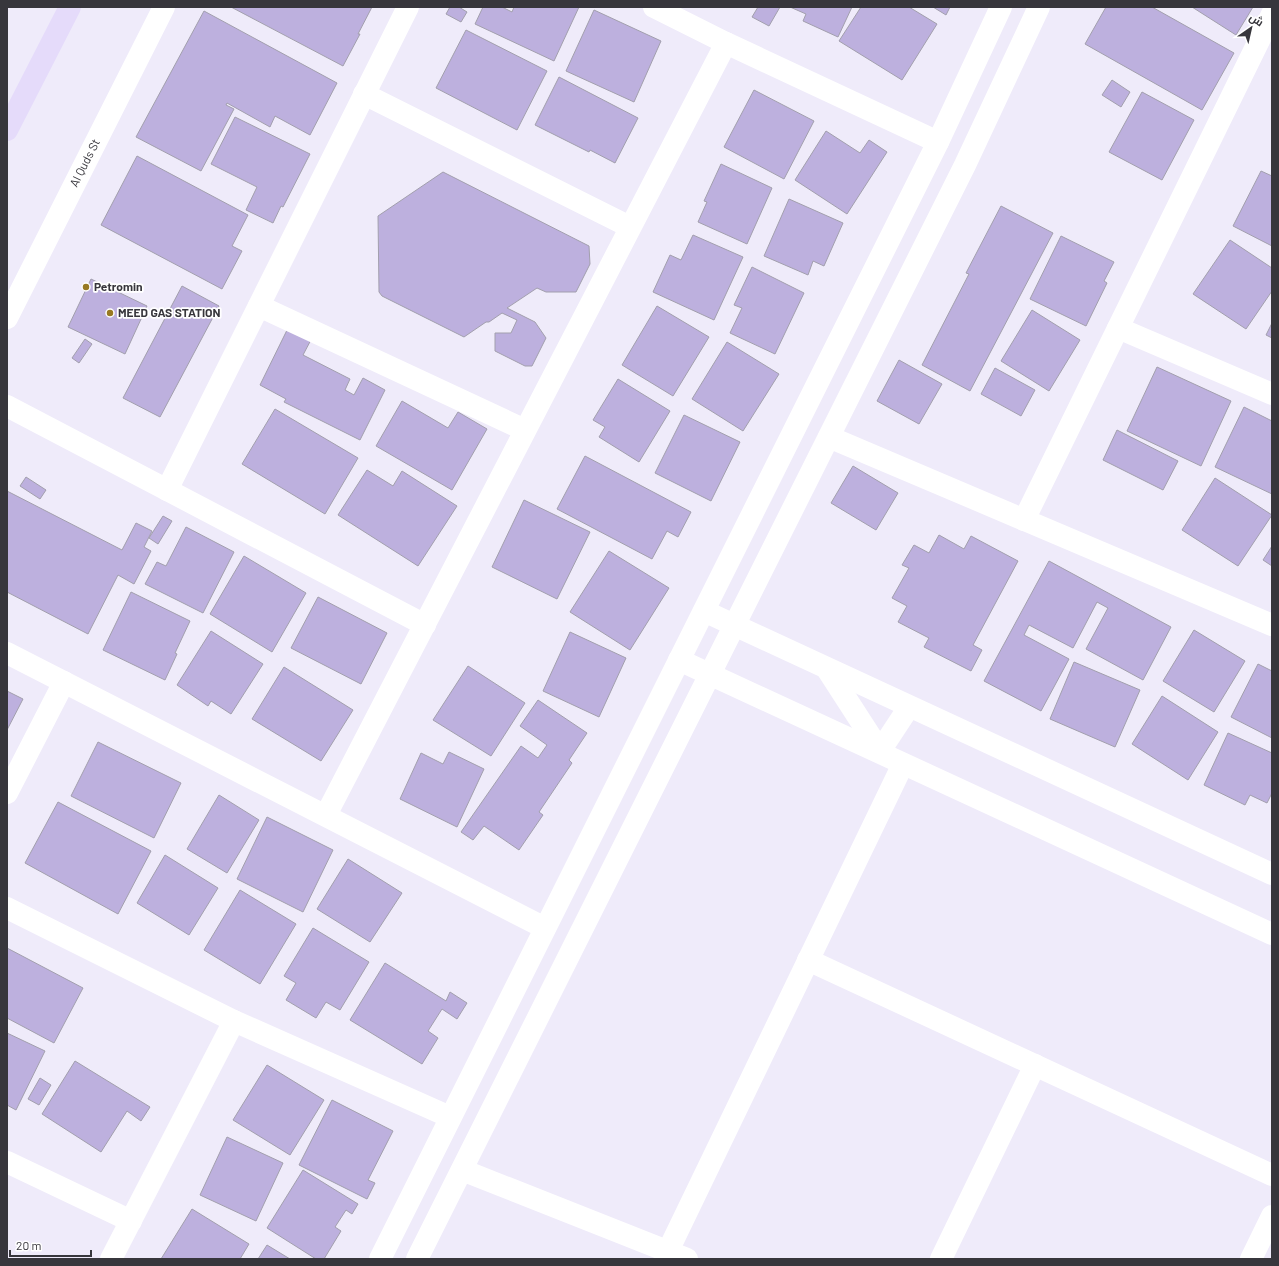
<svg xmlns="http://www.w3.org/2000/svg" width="1279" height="1266" font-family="Barlow,Cairo,sans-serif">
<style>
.building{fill:#bdb0de;stroke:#a29fad}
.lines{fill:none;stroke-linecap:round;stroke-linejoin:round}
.minor{stroke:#fff;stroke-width:22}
.tertiary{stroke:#fff;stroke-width:22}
.secondary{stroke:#e5dbfa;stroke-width:22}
.poi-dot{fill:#987922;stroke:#fff;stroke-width:1.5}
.labels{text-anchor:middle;stroke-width:3.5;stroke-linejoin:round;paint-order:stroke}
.street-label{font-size:12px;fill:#37363c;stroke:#fff}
.poi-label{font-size:12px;font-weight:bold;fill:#37363c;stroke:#fff;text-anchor:start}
</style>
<rect width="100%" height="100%" fill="#efebfa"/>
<g class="building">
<polygon points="231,7 372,7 358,34 360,34 343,66"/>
<polygon points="450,7 459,7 467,12 461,22 446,14"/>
<polygon points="483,7 502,7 512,12 514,7 579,7 554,61 475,24"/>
<polygon points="758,7 780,7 769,26 752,17"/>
<polygon points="790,7 852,7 838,37 803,21 806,14"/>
<polygon points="861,7 909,7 937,24 902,80 839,41"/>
<polygon points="933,7 950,7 946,15"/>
<polygon points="1106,7 1152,7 1234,53 1202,110 1085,44"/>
<polygon points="1192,7 1253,7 1236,35"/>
<polygon points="594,10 661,41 634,102 566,71"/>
<polygon points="204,11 337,83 310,135 275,116 270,127 227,103 226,105 234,109 201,171 136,137"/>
<polygon points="466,30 547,71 517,130 436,88"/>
<polygon points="559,77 638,118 615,163 590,150 589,152 535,125"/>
<polygon points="1112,80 1130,92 1121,107 1102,95"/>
<polygon points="754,90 814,121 784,179 724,147"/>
<polygon points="1142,92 1194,120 1162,180 1109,152"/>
<polygon points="235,117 310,154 283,207 281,206 273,223 246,210 257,187 211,164"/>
<polygon points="826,131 860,153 869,140 887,152 847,214 795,180"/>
<polygon points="137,156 248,215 232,246 242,251 222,289 101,225"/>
<polygon points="721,164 772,188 747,244 698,222 707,202 704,201"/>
<polygon points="1261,171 1272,176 1272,246 1233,226"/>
<polygon points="443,172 589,246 590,264 576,292 546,292 537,288 507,308 535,322 546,338 532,366 525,366 495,351 495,333 511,333 517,320 502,313 489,322 486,322 464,337 382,296 379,292 378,216"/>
<polygon points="789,199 843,223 824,266 813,261 808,275 764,256"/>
<polygon points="1001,206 1053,233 970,391 922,365 969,274 966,273"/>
<polygon points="693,235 743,257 714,320 653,292 670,255 681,260"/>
<polygon points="1061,236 1114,262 1104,281 1107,283 1086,326 1030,299"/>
<polygon points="1230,240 1272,268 1272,291 1246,329 1193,294"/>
<polygon points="752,267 804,293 775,354 730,333 742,308 734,305"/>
<polygon points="91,279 147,306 125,354 68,327"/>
<polygon points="182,286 219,306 160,417 123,398"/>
<polygon points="657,306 709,337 673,396 622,365"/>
<polygon points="1032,310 1080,340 1049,391 1001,361"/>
<polygon points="1272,323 1272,338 1266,335"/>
<polygon points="290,324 313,336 303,355 350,379 345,390 354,395 363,378 385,390 360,440 284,402 286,399 260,385"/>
<polygon points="85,339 92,344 79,363 72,358"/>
<polygon points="727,342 779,374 743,431 692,399"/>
<polygon points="899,360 942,384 919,424 877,401"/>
<polygon points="1157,367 1231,401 1201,466 1127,431"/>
<polygon points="995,368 1035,390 1021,416 981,394"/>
<polygon points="618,379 670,411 639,462 599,437 605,427 593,420"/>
<polygon points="402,401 448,428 458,412 487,429 452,490 376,446"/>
<polygon points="1244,407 1272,421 1272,494 1215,467"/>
<polygon points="275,409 358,458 325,514 242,464"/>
<polygon points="684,415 740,442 711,501 655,473"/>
<polygon points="1117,430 1178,461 1163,490 1103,460"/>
<polygon points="585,456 691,512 678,537 667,531 652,559 557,509"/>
<polygon points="853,466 898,493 876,530 831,503"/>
<polygon points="367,470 393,486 402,471 457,506 418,566 338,515"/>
<polygon points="26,477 46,490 40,499 20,486"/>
<polygon points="1215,478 1272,515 1238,566 1182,530"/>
<polygon points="7,491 122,550 136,523 152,531 144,547 151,551 134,584 118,575 88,634 7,592"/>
<polygon points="524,500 590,532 557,599 492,567"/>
<polygon points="163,516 172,521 158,544 149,538"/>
<polygon points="186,527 234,552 203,613 145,584 157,562 166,566"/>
<polygon points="939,535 964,549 971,536 1018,561 973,645 982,650 971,671 924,647 929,638 898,622 907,606 892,598 909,568 902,565 914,545 929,553"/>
<polygon points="1272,546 1272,566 1263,560"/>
<polygon points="609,551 669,588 630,650 570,612"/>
<polygon points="244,556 306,593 272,652 210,614"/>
<polygon points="1049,561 1171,627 1143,680 1086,649 1108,608 1097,602 1073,648 1029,625 1024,635 1069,659 1041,711 984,681"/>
<polygon points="131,592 190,621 175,653 177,654 165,680 103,650"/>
<polygon points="318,597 387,633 361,684 291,648"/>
<polygon points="1194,630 1245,661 1214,712 1163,681"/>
<polygon points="211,631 263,664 231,714 211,701 208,706 177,685"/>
<polygon points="570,632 626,658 599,717 543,691"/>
<polygon points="1074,662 1140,690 1115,747 1050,719"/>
<polygon points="1258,664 1272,671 1272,738 1231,717"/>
<polygon points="468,666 525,703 491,756 433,720"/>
<polygon points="284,667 353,710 321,761 252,719"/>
<polygon points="7,691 23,699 7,730"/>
<polygon points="1162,696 1218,732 1188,780 1132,744"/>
<polygon points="538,700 587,733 569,760 572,763 539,812 543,815 519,850 484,826 473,840 461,832 521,746 538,758 547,745 520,726"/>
<polygon points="1228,733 1272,753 1272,793 1267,803 1250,795 1245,805 1204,785"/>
<polygon points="98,742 181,783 154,838 71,796"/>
<polygon points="449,752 484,769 457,827 400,799 421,753 443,764"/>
<polygon points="219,795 259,820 227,873 187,849"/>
<polygon points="58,802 151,851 118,914 25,863"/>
<polygon points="267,817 333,850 303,912 237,879"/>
<polygon points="165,855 218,888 189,935 137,903"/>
<polygon points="348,859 402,893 370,942 317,909"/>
<polygon points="240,890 296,924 260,984 204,950"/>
<polygon points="313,928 369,962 340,1010 326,1002 316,1018 286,1000 296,983 284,976"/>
<polygon points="7,948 83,988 54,1043 7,1018"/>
<polygon points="385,963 446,1001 450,992 467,1003 457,1019 442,1009 428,1031 438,1038 422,1064 350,1020"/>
<polygon points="7,1033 45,1051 16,1110 7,1105"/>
<polygon points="75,1061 150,1107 141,1121 127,1111 101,1152 42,1114"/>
<polygon points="267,1065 324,1100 290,1155 233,1120"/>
<polygon points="40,1078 51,1085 39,1105 28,1099"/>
<polygon points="332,1100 393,1131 368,1180 375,1183 367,1199 299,1165"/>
<polygon points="227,1137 283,1163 256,1221 200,1195"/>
<polygon points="303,1170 358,1204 352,1214 346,1210 335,1227 341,1231 324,1259 316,1259 267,1228"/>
<polygon points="192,1209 249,1244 240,1259 161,1259"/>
<polygon points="267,1245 290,1259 258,1259"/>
</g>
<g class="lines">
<g class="minor">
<polyline points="654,7 726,43 938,142"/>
<polyline points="364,94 630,227"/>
<polyline points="259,306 525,430"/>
<polyline points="1118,328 1272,394"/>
<polyline points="7,406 425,625"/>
<polyline points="829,437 1272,625"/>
<polyline points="167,490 408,7"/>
<polyline points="1024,520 1272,14"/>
<polyline points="704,611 1272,874"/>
<polyline points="7,653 545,928"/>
<polyline points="679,660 1272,934"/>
<polyline points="827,669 880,751 909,707"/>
<polyline points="7,793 64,682"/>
<polyline points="326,815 726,43"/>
<polyline points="7,908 234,1021 450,1117"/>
<polyline points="808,960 1272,1175"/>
<polyline points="7,1162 131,1221"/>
<polyline points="462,1170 687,1259"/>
<polyline points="668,1251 903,764"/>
<polyline points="111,1259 234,1021"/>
<polyline points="941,1259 1035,1065"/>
<polyline points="1251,1259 1272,1216"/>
</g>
<g class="tertiary">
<polyline points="7,318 164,7"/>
<polyline points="380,1259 938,142 1001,7"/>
<polyline points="417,1259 965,165 1039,7"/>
</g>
<polyline class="secondary" points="7,130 70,7"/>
</g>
<g class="poi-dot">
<circle cx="86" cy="287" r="4"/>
<circle cx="110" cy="313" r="4"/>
</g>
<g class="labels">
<g class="street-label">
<text transform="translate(85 163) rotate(-63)" y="4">Al Quds St</text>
</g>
<g class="poi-label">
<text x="94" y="291">Petromin</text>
<text x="118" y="317">MEED GAS STATION</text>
</g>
</g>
<rect width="1279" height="1266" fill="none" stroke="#37363c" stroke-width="16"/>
<g transform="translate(1251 28) rotate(34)" stroke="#ffffff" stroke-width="3" paint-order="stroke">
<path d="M0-3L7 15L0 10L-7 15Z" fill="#37363c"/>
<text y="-6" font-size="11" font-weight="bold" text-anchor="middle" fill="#37363c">ش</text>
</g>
<path d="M10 1250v6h81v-6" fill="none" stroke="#37363c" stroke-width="2"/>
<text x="16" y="1250" font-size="12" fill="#37363c" stroke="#ffffff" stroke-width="3" paint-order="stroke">20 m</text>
</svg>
